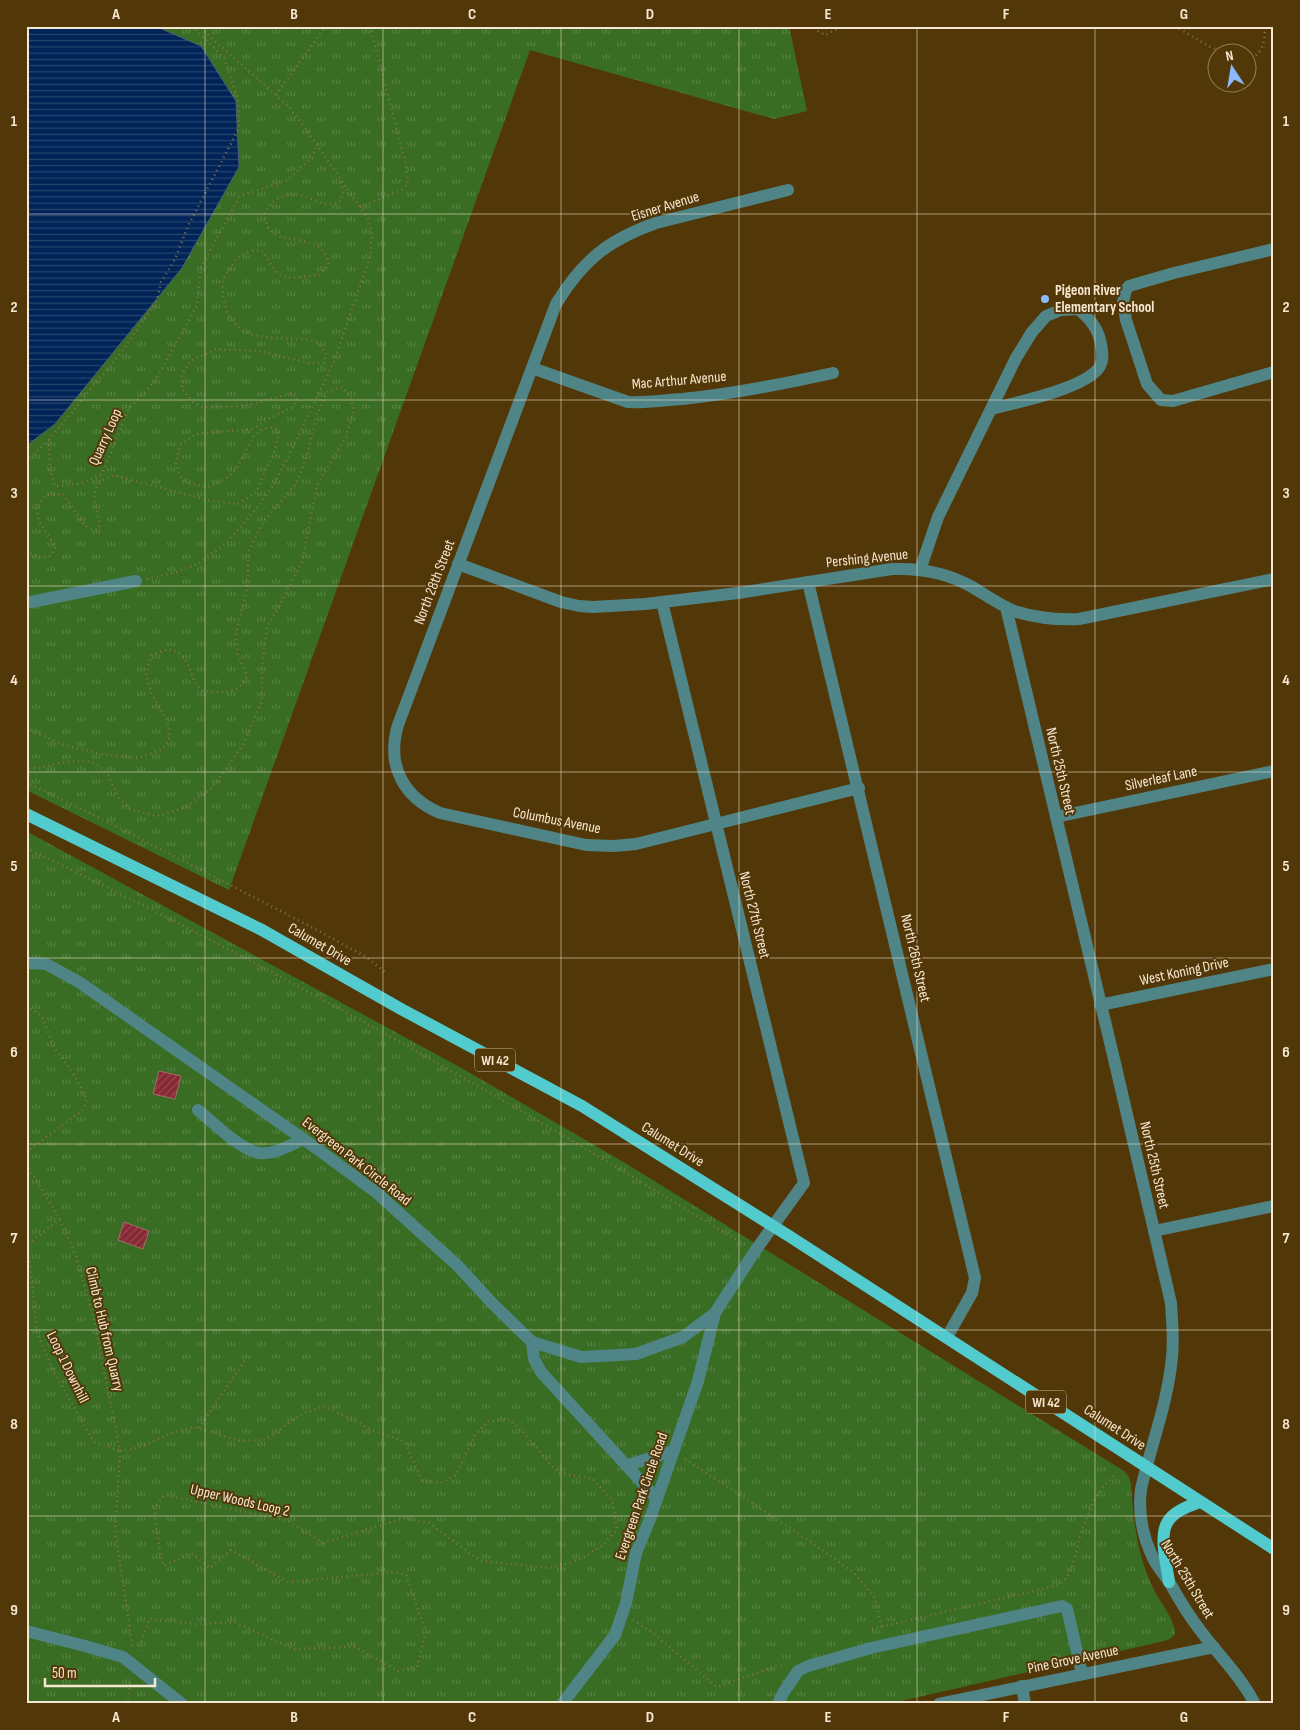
<svg xmlns="http://www.w3.org/2000/svg" width="1300" height="1730" font-family="'Sofia Sans Condensed',sans-serif">
<style>
.park{fill:url(#park-tufts)}
.water{fill:url(#water-rules);stroke:#4a5e7b}
.building{fill:url(#building-hatch);stroke:#a46d6f}
.lines{fill:none;stroke-linecap:round;stroke-linejoin:round}
.path{stroke:#88724a;stroke-width:2.5;stroke-dasharray:1 4;stroke-linecap:butt}
.minor{stroke:#508587;stroke-width:12}
.major{stroke:#51cbce;stroke-width:12}
.grid{fill:none;stroke:#f6e7d0;stroke-width:1;stroke-opacity:0.55}
.poi-dot{fill:#8bb9fc;stroke:#523809;stroke-width:2}
.labels{text-anchor:middle;stroke-width:4;stroke-linejoin:round;paint-order:stroke}
.shield{fill:#523809;stroke:#c5b294;stroke-width:1}
.shield-label{font-size:14px;font-weight:bold;fill:#f6e7d0}
.street-label{font-size:15px;fill:#f6e7d0;stroke:#523809}
.poi-label{font-size:15px;font-weight:bold;fill:#f6e7d0;stroke:#523809;text-anchor:start}
.neatline{fill:none;stroke:#f6e7d0;stroke-width:2}
.grid-label{font-size:16px;text-anchor:middle;font-weight:bold;fill:#f6e7d0}
</style>
<defs>
<pattern id="park-tufts" width="24" height="20" patternUnits="userSpaceOnUse" patternTransform="scale(1.25)"><rect width="24" height="20" fill="#3a6d24"/><path d="M3 7l-1-3M5 7V3M7 7l1-3M15 17l-1-3M17 17v-4M19 17l1-3" fill="none" stroke="#578243"/></pattern>
<pattern id="water-rules" width="6" height="5" patternUnits="userSpaceOnUse" patternTransform="scale(1.25)"><rect width="6" height="5" fill="#002457"/><path d="M0 2.5h6" fill="none" stroke="#26446e"/></pattern>
<pattern id="building-hatch" width="6" height="6" patternUnits="userSpaceOnUse" patternTransform="scale(1.25)"><rect width="6" height="6" fill="#862934"/><path d="M-1 1l2-2M0 6l6-6M5 7l2-2" fill="none" stroke="#984850"/></pattern>
</defs>
<rect width="100%" height="100%" fill="#523809"/>
<g class="park">
<polygon points="26,26 789,26 807,111 774,119 530,50 229,890 26,790"/>
<path d="M26,831L465,1070L630,1166L1124,1471L1129,1477L1131,1484C1133,1521 1138,1559 1155,1592C1161,1603 1176,1622 1175,1634L1170,1639L1164,1641L888,1704H26Z"/>
</g>
<polygon class="water" points="155,26 201,46 236,101 239,167 182,268 55,424 26,446 26,27"/>
<g class="building">
<polygon points="159,1071 181,1076 175,1099 153,1094"/>
<polygon points="124,1222 149,1231 143,1249 118,1240"/>
</g>
<g class="lines">
<g class="path">
<polyline points="192,26 224,58 238,100 239,128 188,226 175,259 161,282 156,304 144,319 123,350 49,440 50,469 55,486 79,484 102,474 128,410 155,381 197,306 201,267 240,196 286,181 313,157 316,144"/>
<polyline points="817,26 818,31 825,35 844,26"/>
<polyline points="1175,26 1212,48 1223,52"/>
<path d="M1248,61H1250C1263,50 1265,44 1265,26"/>
<polyline points="276,95 326,26"/>
<polyline points="360,207 401,190 408,184 406,165 370,26"/>
<polyline points="26,461 49,440"/>
<path d="M26,551L39,558L50,556L56,547L39,522L36,507L46,495L63,494L85,526L96,530L100,525C95,500 86,487 113,475L207,500L238,504L256,492L275,450L279,434L274,427L263,429L254,436L235,471L222,481L207,487L189,483L180,476L176,463L180,445L196,434L253,429L268,419L292,408L297,398L292,393L253,404L226,407H203L194,403L182,389V375L190,361L216,349L259,351L309,363H324L326,354C324,351 322,347 319,344C313,339 305,339 297,339C264,337 232,340 224,301C221,286 223,276 232,265C239,254 248,251 261,250L278,274L292,278L319,275L329,265C322,229 280,249 267,226C266,223 265,218 264,214C271,201 283,192 299,195C316,198 322,209 341,201L343,192L341,179"/>
<polyline points="147,579 177,572 201,562 228,541 252,514 271,489 294,445 333,364 370,257 372,235 369,220 303,125 288,106 198,26"/>
<path d="M26,728L64,745L106,755L138,758L163,749L170,737L167,720L152,694L146,675L151,655L169,649L181,654L189,666L194,681L202,691C220,693 239,695 247,676L238,655L236,634L247,588L249,551L263,522L296,484L307,455L316,416L328,391L342,387L350,396L354,410L346,437L317,485L302,562L267,628L262,663V701L243,745L212,788L184,808L159,816L131,810L120,799L106,772L96,764L82,760L60,763L39,768H26"/>
<polyline points="26,782 114,825 317,930 366,957 385,972"/>
<path d="M26,848C217,939 403,1041 586,1149C637,1179 688,1211 740,1242"/>
<polyline points="26,1009 30,1008 41,1015 55,1049 74,1075 87,1099 82,1111 26,1152"/>
<polyline points="26,1164 60,1219 76,1256 94,1320 120,1451 115,1532 127,1608 132,1646"/>
<polyline points="26,1243 28,1244 37,1332 53,1370 94,1442 120,1451"/>
<polyline points="28,1244 60,1219"/>
<polyline points="199,1428 245,1360"/>
<polyline points="120,1451 141,1447 174,1432 195,1427 240,1441 265,1440 303,1413 325,1406 372,1430 404,1441 422,1480 440,1483 456,1475 475,1435 488,1421 510,1420 523,1432 558,1473 593,1479 612,1500 617,1529 602,1546 579,1560 549,1568 481,1561 429,1523 404,1518 323,1543 288,1521 165,1495 154,1508 160,1554 164,1566 191,1553 210,1568 231,1550 288,1582 393,1572 406,1575 426,1632 417,1667 398,1671 355,1647 293,1649 235,1622 195,1624 149,1619 138,1653"/>
<polyline points="685,1459 808,1540 853,1572 875,1598 882,1627"/>
<polyline points="633,1620 653,1633 717,1687 776,1666 786,1665"/>
<path d="M872,1629L1059,1585C1078,1571 1075,1542 1085,1522C1090,1510 1095,1497 1103,1487C1107,1482 1112,1478 1116,1473"/>
<polyline points="127,1704 131,1680"/>
</g>
<g class="minor">
<path d="M788,190L656,223C608,240 583,260 556,304L398,725C386,765 403,797 440,813L586,845L614,846L636,844L859,788"/>
<polyline points="1274,249 1174,273 1129,286 1126,290 1123,302 1126,320 1147,384 1161,400 1173,401 1274,372"/>
<path d="M532,368L628,402C646,403 664,400 682,399C733,394 783,384 833,373"/>
<path d="M458,564L561,602L579,606L593,607L645,604L738,593L892,569C921,568 949,573 974,588C987,596 1000,605 1014,611C1036,618 1057,620 1079,619L1274,579"/>
<path d="M920,570L938,517L1016,358L1032,332L1046,316L1061,310L1078,309C1090,319 1098,328 1101,344C1102,352 1104,359 1100,366C1088,388 1015,403 991,409"/>
<polyline points="808,582 975,1278 972,1293 947,1337"/>
<polyline points="26,603 136,581"/>
<path d="M1006,607L1114,1059L1171,1303C1172,1321 1174,1339 1172,1357C1168,1402 1151,1445 1141,1489C1138,1513 1143,1538 1154,1560C1159,1569 1166,1577 1171,1585C1180,1601 1189,1616 1200,1630C1219,1656 1240,1675 1255,1704"/>
<polyline points="1056,817 1274,771"/>
<polyline points="26,963 46,964 79,982 316,1148 377,1193 458,1266 491,1302 532,1342 581,1357 636,1354 683,1337 715,1313"/>
<polyline points="1100,1005 1274,969"/>
<path d="M198,1110C214,1123 239,1149 259,1153C271,1155 292,1145 303,1139"/>
<polyline points="1154,1231 1274,1206"/>
<polyline points="532,1342 534,1359 541,1372 657,1499"/>
<polyline points="628,1465 673,1451"/>
<polyline points="26,1631 85,1646 123,1657 182,1704"/>
<polyline points="1022,1686 1025,1704"/>
<polyline points="562,1704 615,1635 626,1603 636,1553 650,1519 698,1381 715,1313 755,1251 804,1183 662,602"/>
<polyline points="778,1704 783,1693 798,1671 808,1666 871,1648 1062,1606 1067,1609 1082,1673"/>
<polyline points="939,1704 1214,1647"/>
</g>
<g class="major">
<polyline points="26,814 262,930 401,1009 582,1106 789,1236 1274,1549"/>
<path d="M1169,1582C1167,1567 1159,1537 1167,1523C1173,1511 1189,1506 1200,1502"/>
</g>
</g>
<path class="grid" d="M205,26V1704M383,26V1704M561,26V1704M739,26V1704M917,26V1704M1095,26V1704M26,214H1274M26,400H1274M26,586H1274M26,772H1274M26,958H1274M26,1144H1274M26,1330H1274M26,1516H1274"/>
<circle class="poi-dot" cx="1045" cy="299" r="5"/>
<g class="labels">
<g class="shield">
<rect x="475" y="1048.5" width="40" height="23" rx="4"/>
<rect x="1026" y="1390.5" width="40" height="23" rx="4"/>
</g>
<g class="shield-label">
<text x="495" y="1065">WI 42</text>
<text x="1046" y="1407">WI 42</text>
</g>
<g class="street-label">
<text transform="translate(665 206) rotate(-17)" y="5">Eisner Avenue</text>
<text transform="translate(679 380) rotate(-5)" y="5">Mac Arthur Avenue</text>
<text transform="translate(105 437) rotate(-66)" y="5">Quarry Loop</text>
<text transform="translate(867 558) rotate(-6)" y="5">Pershing Avenue</text>
<text transform="translate(434 582) rotate(-69)" y="5">North 28th Street</text>
<text transform="translate(1061 771) rotate(77)" y="5">North 25th Street</text>
<text transform="translate(1161 778) rotate(-12)" y="5">Silverleaf Lane</text>
<text transform="translate(557 820) rotate(11)" y="5">Columbus Avenue</text>
<text transform="translate(755 915) rotate(76)" y="5">North 27th Street</text>
<text transform="translate(320 944) rotate(30)" y="5">Calumet Drive</text>
<text transform="translate(916 958) rotate(77)" y="5">North 26th Street</text>
<text transform="translate(1184 971) rotate(-12)" y="5">West Koning Drive</text>
<text transform="translate(673 1144) rotate(32)" y="5">Calumet Drive</text>
<text transform="translate(357 1161) rotate(38)" y="5">Evergreen Park Circle Road</text>
<text transform="translate(1155 1165) rotate(77)" y="5">North 25th Street</text>
<text transform="translate(105 1329) rotate(77)" y="5">Climb to Hub from Quarry</text>
<text transform="translate(68 1367) rotate(64)" y="5">Loop 1 Downhill</text>
<text transform="translate(1115 1427) rotate(33)" y="5">Calumet Drive</text>
<text transform="translate(641 1496) rotate(-71)" y="5">Evergreen Park Circle Road</text>
<text transform="translate(240 1500) rotate(13)" y="5">Upper Woods Loop 2</text>
<text transform="translate(1188 1579) rotate(59)" y="5">North 25th Street</text>
<text transform="translate(1073 1659) rotate(-12)" y="5">Pine Grove Avenue</text>
</g>
<g class="poi-label">
<text x="1055" y="295">Pigeon River<tspan x="1055" dy="17">Elementary School</tspan></text>
</g>
</g>
<rect width="1300" height="1730" fill="none" stroke="#523809" stroke-width="55"/>
<g transform="translate(1232 68) rotate(348)"><circle r="24" fill="#523809" stroke="#947e59"/>
<path d="M0-4L9 19L0 12L-9 19Z" fill="#8bb9fc"/>
<text y="-8" font-size="14" font-weight="bold" text-anchor="middle" fill="#f6e7d0">N</text>
</g>
<path d="M45 1678v8h110v-8" fill="none" stroke="#f6e7d0" stroke-width="2.5"/>
<text x="52" y="1678" font-size="15" fill="#f6e7d0" stroke="#523809" stroke-width="4" paint-order="stroke">50 m</text>
<rect x="28" y="28" width="1244" height="1674" class="neatline"/>
<g class="grid-label">
<text x="116" y="19">A</text>
<text x="294" y="19">B</text>
<text x="472" y="19">C</text>
<text x="650" y="19">D</text>
<text x="828" y="19">E</text>
<text x="1006" y="19">F</text>
<text x="1184" y="19">G</text>
<text x="14" y="126">1</text>
<text x="1286" y="126">1</text>
<text x="14" y="312">2</text>
<text x="1286" y="312">2</text>
<text x="14" y="498">3</text>
<text x="1286" y="498">3</text>
<text x="14" y="685">4</text>
<text x="1286" y="685">4</text>
<text x="14" y="871">5</text>
<text x="1286" y="871">5</text>
<text x="14" y="1057">6</text>
<text x="1286" y="1057">6</text>
<text x="14" y="1243">7</text>
<text x="1286" y="1243">7</text>
<text x="14" y="1429">8</text>
<text x="1286" y="1429">8</text>
<text x="14" y="1615">9</text>
<text x="1286" y="1615">9</text>
<text x="116" y="1722">A</text>
<text x="294" y="1722">B</text>
<text x="472" y="1722">C</text>
<text x="650" y="1722">D</text>
<text x="828" y="1722">E</text>
<text x="1006" y="1722">F</text>
<text x="1184" y="1722">G</text>
</g>
</svg>
